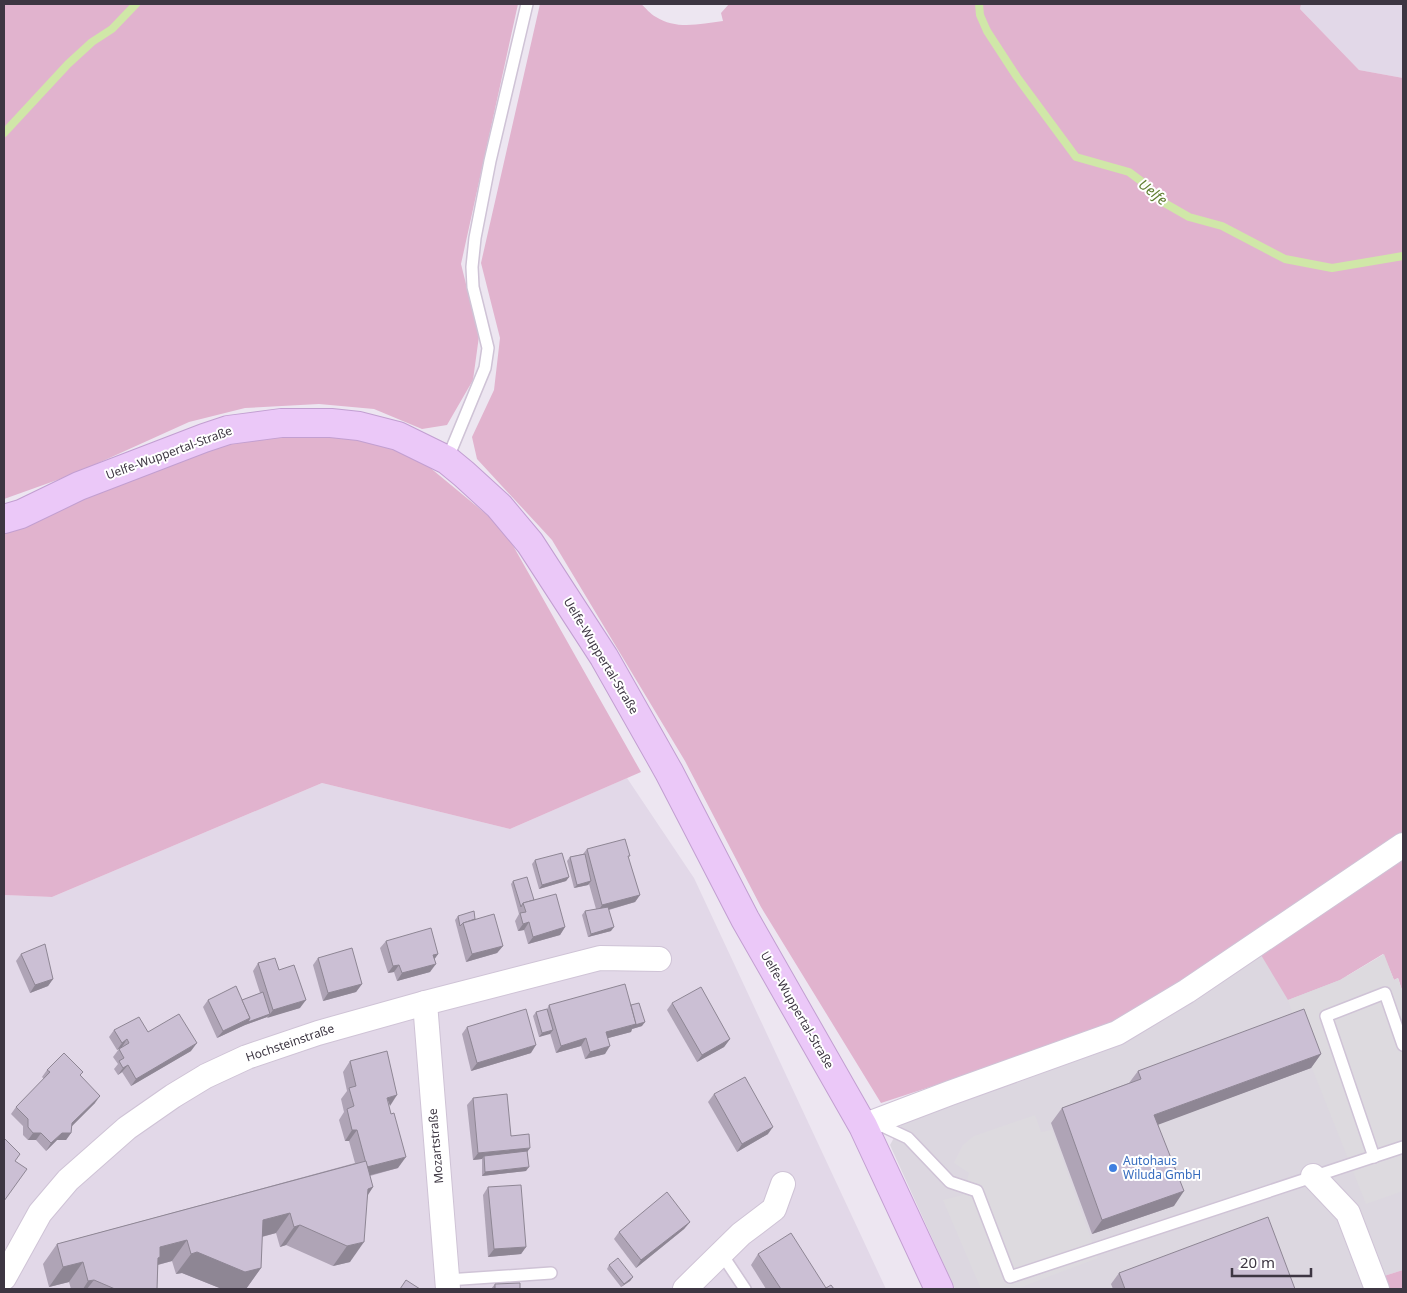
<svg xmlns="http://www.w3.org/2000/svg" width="1407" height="1293" font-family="'Noto Sans',sans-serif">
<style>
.residential{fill:#e2d8e8}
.industrial{fill:#dcd7e0}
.green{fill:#e1b3ce}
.parking{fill:#dddadf}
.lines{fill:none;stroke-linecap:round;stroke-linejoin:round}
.stream{stroke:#d0e7a8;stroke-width:8}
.lane-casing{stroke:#cfc3d6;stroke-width:14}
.street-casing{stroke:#cfc3d6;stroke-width:26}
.secondary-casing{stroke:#c29fd1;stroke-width:30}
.lane{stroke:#fff;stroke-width:11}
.street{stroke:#fff;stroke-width:24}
.secondary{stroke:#ebc8f8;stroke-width:28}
.wall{fill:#afa4b6}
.shaded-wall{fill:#8e8694}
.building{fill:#cbbfd4;stroke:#8e8694}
.shop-dot{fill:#3f7fe0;stroke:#fff;stroke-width:2}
.labels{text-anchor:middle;stroke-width:4;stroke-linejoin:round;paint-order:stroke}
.street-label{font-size:12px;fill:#3d3642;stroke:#fff}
.shop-label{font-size:12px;fill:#366cbe;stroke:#fff;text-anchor:start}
.water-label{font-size:14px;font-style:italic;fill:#607e31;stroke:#fff}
</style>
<rect width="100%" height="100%" fill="#ede6f1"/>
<g class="residential">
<polygon points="1301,4 1403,4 1403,78 1359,70 1300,9"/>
<polygon points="627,778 694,878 886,1289 4,1289 4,895 52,897 322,783 510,829"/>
</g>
<polygon class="industrial" points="1258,950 1403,993 1403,1270 1384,1276 1389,1289 955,1289 890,1145 906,1116"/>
<g class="green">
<polygon points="4,4 518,4 461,264 479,336 473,380 447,425 422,429 374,409 319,404 245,408 189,422 74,474 4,499"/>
<path d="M540,4H641C646,8 650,14 656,17C676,30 701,24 723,21L721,13L729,4H1301L1300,9L1359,70L1403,78V835L1255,935L1101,1031L881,1103L761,907L685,761L552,540L477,459L472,437L494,390L500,338L481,263Z"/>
<polygon points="348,434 394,449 428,466 503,528 641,772 510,829 322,783 52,897 4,895 4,531 204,446 253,437"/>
<polygon points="1403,854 1403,993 1398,978 1394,980 1383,954 1340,980 1288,1000 1258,950"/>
<polygon points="1403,1270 1403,1289 1389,1289 1384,1276"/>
</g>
<g class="parking">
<polygon points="1384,954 1394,980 1398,978 1403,993 1403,1191 1366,1204 1302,1043 1288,1000 1340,980"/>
<polygon points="1035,1115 1041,1132 1052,1130 1098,1258 1016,1289 981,1289 943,1200 963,1195 969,1173 954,1163 963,1145 974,1136"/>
</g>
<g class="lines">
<g class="stream">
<polyline points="979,4 980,15 987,31 1017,77 1076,157 1129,172 1145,184 1161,201 1189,217 1222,226 1285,259 1332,268 1403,256"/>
<polyline points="4,133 68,64 92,42 112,29 136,4"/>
</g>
<defs>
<g id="lane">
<polyline points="447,460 485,368 488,348 473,287 472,267 475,238 490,161 527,4"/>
<polyline points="876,1123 908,1138 950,1182 977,1191 1010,1277 1403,1147"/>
<polyline points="1374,1157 1326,1016 1385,993 1403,1045"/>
<polyline points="721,1253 745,1289"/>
<polyline points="447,1280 551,1273"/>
</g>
<g id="street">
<polyline points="425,1003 448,1289"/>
<polyline points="863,1126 950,1093 1117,1033 1187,991 1403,845"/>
<polyline points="1313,1176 1348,1213 1377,1289"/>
<polyline points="4,1278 40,1213 68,1180 127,1128 173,1096 206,1076 247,1057 318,1033 425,1003 600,958 659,959"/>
<polyline points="685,1289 741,1234 774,1209 783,1184"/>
</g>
<polyline id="secondary" points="4,519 21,514 79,486 204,438 228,430 281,423 331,423 359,426 398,436 447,460 464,474 499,506 530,543 604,657 669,772 745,919 863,1126 939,1289"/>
</defs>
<use href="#lane" class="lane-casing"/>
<use href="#street" class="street-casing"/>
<use href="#secondary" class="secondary-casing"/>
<use href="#lane" class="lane"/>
<use href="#street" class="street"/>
<use href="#secondary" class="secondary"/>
</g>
<g class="wall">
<polygon points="587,849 628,858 640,895 635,902 609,910 611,931 588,937 582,915 585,911 596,909 589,884 588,885 574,888 567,861 570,857 583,854"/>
<polygon points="535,860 569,877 566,881 539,889 532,864"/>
<polygon points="513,881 534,900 565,927 560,935 528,944 524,930 518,931 515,921 519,914 511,884"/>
<polygon points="458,916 475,919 503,946 497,953 466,962 455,920"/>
<polygon points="386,941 438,954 434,960 430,972 397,981 394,972 388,973 380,948"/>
<polygon points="21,954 53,979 48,986 30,993 16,961"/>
<polygon points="318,958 362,984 356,992 323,1001 313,965"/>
<polygon points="258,963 279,970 300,1008 267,1017 245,1025 217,1038 203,1007 208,1000 242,1000 260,993 253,971"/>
<polygon points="672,1003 730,1039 724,1047 697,1062 667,1010"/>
<polygon points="549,1005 631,1005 642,1026 632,1029 631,1032 608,1038 605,1054 585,1059 581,1046 556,1053 550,1033 539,1037 533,1016 536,1012 547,1009"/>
<polygon points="467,1027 531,1053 471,1071 462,1034"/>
<polygon points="114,1030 148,1032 191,1051 131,1086 122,1072 118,1075 114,1069 118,1064 113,1057 119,1049 122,1047 117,1050 109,1037"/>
<polygon points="1321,1054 1311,1068 1158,1124 1174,1206 1092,1234 1051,1123 1062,1108 1129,1083 1138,1071"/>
<polygon points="350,1061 389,1106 398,1168 370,1176 373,1187 368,1195 350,1262 333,1266 286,1245 280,1247 276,1233 262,1237 261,1268 246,1289 222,1289 182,1273 176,1274 172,1261 158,1265 157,1289 71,1289 69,1282 49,1287 43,1264 57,1244 355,1163 349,1141 345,1141 339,1120 344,1112 341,1099 347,1091 343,1072"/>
<polygon points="47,1070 80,1075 95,1103 72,1126 71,1133 66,1140 57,1140 46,1151 36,1140 28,1140 23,1135 23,1126 11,1114 16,1107 44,1079 42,1077"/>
<polygon points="714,1094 768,1134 737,1152 708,1102"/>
<polygon points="473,1098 527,1151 526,1171 482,1176 482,1159 473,1160 467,1105"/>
<polygon points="488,1187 526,1247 521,1254 488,1257 483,1195"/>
<polygon points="690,1222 684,1229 636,1268 614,1239 619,1232"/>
<polygon points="758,1254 826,1288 834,1289 766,1289 751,1265"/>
<polygon points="609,1265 633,1277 630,1281 621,1287 607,1269"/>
<polygon points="1119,1273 1295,1289 1113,1289 1111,1284"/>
<polygon points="495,1284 520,1289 491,1289"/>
</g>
<g class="shaded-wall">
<polygon points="569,877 566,881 539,889 542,885"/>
<polygon points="591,881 588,885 574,888 577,885"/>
<polygon points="640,895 635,902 597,913 602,905"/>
<polygon points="529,922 524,930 518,931 523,924"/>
<polygon points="565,927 560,935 528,944 533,937"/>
<polygon points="614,927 611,931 588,937 591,934"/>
<polygon points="503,946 497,953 466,962 472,954"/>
<polygon points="438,954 433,961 433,955"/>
<polygon points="436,964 430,972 397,981 402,973"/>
<polygon points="399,965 394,972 388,973 393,966"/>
<polygon points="53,979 48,986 30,993 35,985"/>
<polygon points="362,984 356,992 323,1001 328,993"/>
<polygon points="306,1000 300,1008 267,1018 273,1010"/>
<polygon points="270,1014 267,1017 245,1025 217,1038 223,1031 250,1018"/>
<polygon points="645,1022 642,1026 632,1029 631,1032 601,1040 606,1032"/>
<polygon points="553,1030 550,1034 539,1037 542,1033"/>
<polygon points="586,1038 581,1046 556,1053 561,1046"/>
<polygon points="127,1039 122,1047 117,1050 122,1043"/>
<polygon points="730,1039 724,1047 697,1062 702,1055"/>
<polygon points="197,1043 191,1051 131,1086 136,1079"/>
<polygon points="536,1045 531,1053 471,1071 477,1063"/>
<polygon points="610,1046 605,1054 585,1059 590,1052"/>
<polygon points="1321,1054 1311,1068 1144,1130 1154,1115"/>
<polygon points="128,1065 122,1072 118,1075 123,1068"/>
<polygon points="397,1095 390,1106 387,1098"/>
<polygon points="100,1096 95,1103 67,1131 72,1123"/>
<polygon points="773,1127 768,1134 737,1152 742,1144"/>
<polygon points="352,1130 357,1130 349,1141 345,1141"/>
<polygon points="33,1133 41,1133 36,1140 28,1140"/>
<polygon points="62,1133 71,1133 66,1140 57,1140 46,1151 51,1143"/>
<polygon points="530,1148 525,1155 484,1156 482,1159 473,1160 478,1153"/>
<polygon points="406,1157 398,1168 359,1178 367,1167"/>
<polygon points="529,1167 526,1171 482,1176 485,1172"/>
<polygon points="373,1187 359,1208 368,1189"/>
<polygon points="1184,1191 1174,1206 1092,1234 1102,1220"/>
<polygon points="290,1213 276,1233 249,1240 263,1220"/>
<polygon points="690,1222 684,1229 636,1268 641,1260"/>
<polygon points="300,1225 286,1245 280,1247 294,1227"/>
<polygon points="187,1240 172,1261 153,1266 160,1247"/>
<polygon points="364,1242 350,1262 333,1266 347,1246"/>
<polygon points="526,1247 521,1254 488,1257 494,1249"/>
<polygon points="197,1252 261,1268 246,1289 222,1289 182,1273 176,1274 191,1254"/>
<polygon points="83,1262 69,1282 49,1287 63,1267"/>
<polygon points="633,1277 630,1281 621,1287 624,1284"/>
<polygon points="94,1280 87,1289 83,1289 88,1281"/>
</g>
<g class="building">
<polygon points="625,839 630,856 628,856 640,895 602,905 587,849"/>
<polygon points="562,853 569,877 542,885 535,860"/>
<polygon points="585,854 591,881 577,885 570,857"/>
<polygon points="527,877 534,900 523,903 521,907 513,881"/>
<polygon points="556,894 565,927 533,937 529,922 523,924 520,913 526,912 523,903"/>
<polygon points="608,907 614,927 591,934 585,911"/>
<polygon points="474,911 475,919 463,923 460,926 458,916"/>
<polygon points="494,914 503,946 472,954 463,923"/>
<polygon points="431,928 438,954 433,955 436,964 402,973 399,965 393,966 386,941"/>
<polygon points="45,944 53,979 35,985 21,954"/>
<polygon points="352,948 362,984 328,993 318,958"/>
<polygon points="275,958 279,970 294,965 306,1000 273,1010 258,963"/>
<polygon points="625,984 636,1024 606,1032 610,1046 590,1052 586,1038 561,1046 549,1005"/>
<polygon points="236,986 250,1018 223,1031 208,1000"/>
<polygon points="701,987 730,1039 702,1055 672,1003"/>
<polygon points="263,992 270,1014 248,1022 250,1018 242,1000"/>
<polygon points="639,1003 645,1022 635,1025 636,1024 631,1005"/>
<polygon points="526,1009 536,1045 477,1063 467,1027"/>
<polygon points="547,1009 553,1030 542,1033 536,1012"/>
<polygon points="1304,1009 1321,1054 1154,1115 1184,1191 1102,1220 1062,1108 1141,1079 1138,1071"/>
<polygon points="179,1014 197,1043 136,1079 128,1065 123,1068 119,1061 124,1058 119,1049 129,1043 127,1039 122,1043 114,1030 139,1017 148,1032"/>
<polygon points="387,1051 397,1095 387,1098 391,1114 394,1113 406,1157 367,1167 357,1130 352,1130 347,1109 354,1106 349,1088 356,1086 350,1061"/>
<polygon points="64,1053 83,1072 80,1075 100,1096 72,1123 71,1133 62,1133 51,1143 41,1133 33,1133 28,1127 28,1119 16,1107 50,1072 47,1070"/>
<polygon points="745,1077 773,1127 742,1144 714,1094"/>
<polygon points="507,1094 511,1136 529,1134 530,1148 478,1153 473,1098"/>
<polygon points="4,1138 20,1154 15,1161 27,1169 4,1201"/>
<polygon points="527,1151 529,1167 485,1172 484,1156"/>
<polygon points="366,1161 373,1187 368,1189 364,1242 347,1246 300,1225 294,1227 290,1213 263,1220 261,1268 245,1272 197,1252 191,1254 187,1240 160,1247 160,1257 158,1258 157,1289 115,1289 94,1280 88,1281 83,1262 63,1267 57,1244"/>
<polygon points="521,1185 526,1247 494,1249 488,1187"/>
<polygon points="667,1192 690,1222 641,1260 619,1232"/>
<polygon points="1268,1217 1295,1289 1125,1289 1119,1273"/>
<polygon points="791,1233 826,1288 831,1285 834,1289 781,1289 758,1254"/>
<polygon points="618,1258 633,1277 624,1284 609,1265"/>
<polygon points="406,1280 420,1289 400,1289"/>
<polygon points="520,1283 520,1289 495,1289 495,1284"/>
</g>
<circle class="shop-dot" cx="1113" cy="1168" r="5"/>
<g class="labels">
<g class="street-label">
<text transform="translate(169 453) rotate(-20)" y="4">Uelfe-Wuppertal-Straße</text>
<text transform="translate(601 656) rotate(59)" y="4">Uelfe-Wuppertal-Straße</text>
<text transform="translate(797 1010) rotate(60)" y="4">Uelfe-Wuppertal-Straße</text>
<text transform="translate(290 1043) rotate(-19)" y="4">Hochsteinstraße</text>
<text transform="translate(436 1146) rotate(-95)" y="4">Mozartstraße</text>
</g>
<g class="shop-label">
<text x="1123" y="1165">Autohaus<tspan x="1123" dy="14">Wiluda GmbH</tspan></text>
</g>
<g class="water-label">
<text transform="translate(1153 192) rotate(39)" y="5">Uelfe</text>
</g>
</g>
<rect width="1407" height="1293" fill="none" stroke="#3d3642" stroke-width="10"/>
<path d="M1232 1268v8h79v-8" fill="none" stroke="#3d3642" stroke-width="2.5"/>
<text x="1240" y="1268" font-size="15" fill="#3d3642" stroke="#ffffff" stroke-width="4" paint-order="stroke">20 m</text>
</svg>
